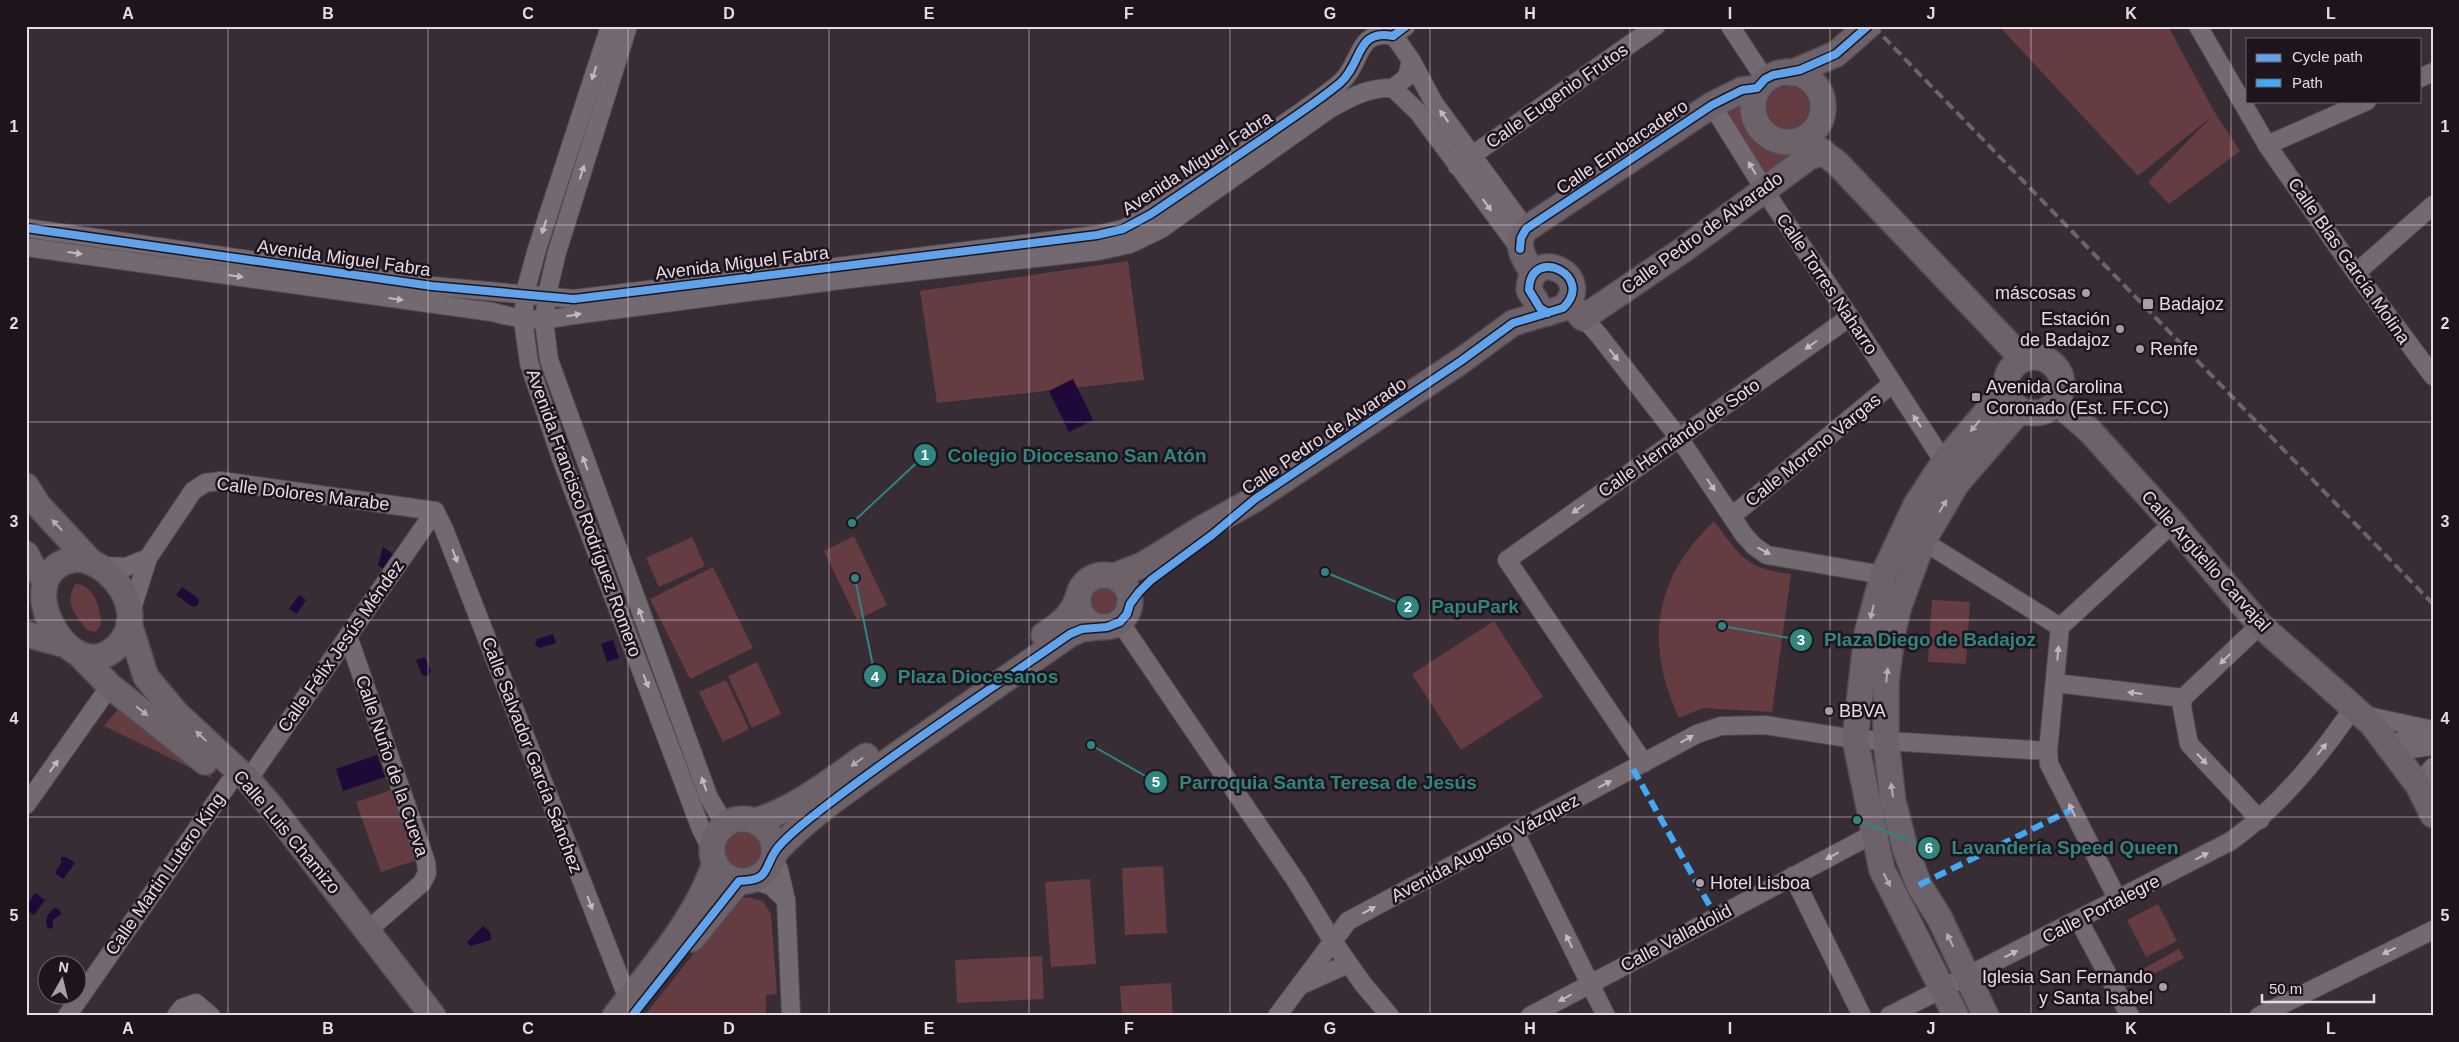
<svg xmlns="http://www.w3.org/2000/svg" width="2459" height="1042" font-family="Helvetica,sans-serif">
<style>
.green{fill:#643c41}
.water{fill:#1e0938}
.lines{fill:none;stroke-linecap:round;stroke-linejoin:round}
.street-casing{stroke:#534951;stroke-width:20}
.secondary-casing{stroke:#534951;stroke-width:28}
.street{stroke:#736970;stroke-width:18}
.secondary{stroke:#6e626a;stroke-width:25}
.rail{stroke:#6d636b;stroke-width:4;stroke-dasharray:10 5;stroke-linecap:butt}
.quiet{stroke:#3fa9f5;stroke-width:6;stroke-dasharray:12 6;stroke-linecap:butt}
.cycleway-casing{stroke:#1e141c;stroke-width:11}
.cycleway{stroke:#60a3ed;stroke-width:8}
.oneway{fill:#c6b8c2}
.oneway2{fill:#b8aab4}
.grid{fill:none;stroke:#e9dae5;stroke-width:1;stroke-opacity:0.55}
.poi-dot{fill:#ab9da7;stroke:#1e141c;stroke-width:2}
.labels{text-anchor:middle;stroke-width:5;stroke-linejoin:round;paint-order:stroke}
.street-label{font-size:18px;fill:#e9dae5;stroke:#1e141c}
.poi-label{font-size:18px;fill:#e9dae5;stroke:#1e141c;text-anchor:start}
.leader{fill:none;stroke:#308580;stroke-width:2}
.callout-dot{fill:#308580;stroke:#1e141c;stroke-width:2}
.mark-label{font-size:15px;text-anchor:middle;font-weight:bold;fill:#fff}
.callout-label{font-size:19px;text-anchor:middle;font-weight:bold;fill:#308580;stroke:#1e141c;stroke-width:5;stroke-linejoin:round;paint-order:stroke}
.neatline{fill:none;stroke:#e9dae5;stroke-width:2}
.grid-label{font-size:16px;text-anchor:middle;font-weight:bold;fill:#e9dae5}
</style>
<rect width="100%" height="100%" fill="#382c35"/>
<g class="green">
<polygon points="1999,26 2168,26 2215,113 2240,151 2169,204 2148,182 2211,117 2138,176"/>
<circle cx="1788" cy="107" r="21"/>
<path d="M1739,104C1743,142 1761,155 1798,155L1766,177L1725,110Z"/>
<polygon points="1128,261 1144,380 937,403 920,291"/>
<path d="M1714,521C1740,555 1745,569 1791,574L1772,712L1703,708L1679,718C1644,643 1654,578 1714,521Z"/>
<polygon points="854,536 887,605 857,620 824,551"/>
<polygon points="692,537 705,566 659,587 646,558"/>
<polygon points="713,567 753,648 690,679 650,599"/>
<path d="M75,584C94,584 101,609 101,625L95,632L87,630C75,614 64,604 75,584Z"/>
<circle cx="1104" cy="601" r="15"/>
<polygon points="1932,600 1970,602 1966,664 1928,662"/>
<polygon points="1494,621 1543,697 1461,750 1412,674"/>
<polygon points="757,662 781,714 752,728 728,676"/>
<polygon points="726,680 749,729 723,742 699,692"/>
<polygon points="118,709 211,775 213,779 104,726"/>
<polygon points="391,790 417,860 381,872 356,802"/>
<circle cx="743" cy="849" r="20"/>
<polygon points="1163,866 1167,933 1125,935 1122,868"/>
<polygon points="1090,879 1096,964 1051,967 1045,882"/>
<polygon points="747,897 763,901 771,914 777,994 766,995 766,1016 644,1016 726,913 741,899"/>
<polygon points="2158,904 2177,941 2146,957 2127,920"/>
<polygon points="2179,949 2184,958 2127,988 2123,980"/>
<polygon points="1042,956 1044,999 957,1003 955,960"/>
<polygon points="1171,983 1173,1016 1122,1016 1120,986"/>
</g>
<g class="water">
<polygon points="1073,379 1093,420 1069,432 1049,391"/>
<polygon points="383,547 393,554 383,569 378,565"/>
<polygon points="182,587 199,599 198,605 193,607 176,595"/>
<polygon points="299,595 306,600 297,614 289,609"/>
<polygon points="553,634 556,643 540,648 535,645 537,639"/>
<polygon points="613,640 619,658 607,662 601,644"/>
<polygon points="425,657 431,671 428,676 422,675 416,660"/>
<polygon points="377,755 385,777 343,791 336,769"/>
<polygon points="61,857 66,857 75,863 63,879 55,873 61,863"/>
<polygon points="35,893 45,900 34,915 26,910 26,903 29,902"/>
<path d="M55,908L59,909L61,914L53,920V927L49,929C43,922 48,912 55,908Z"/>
<polygon points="483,926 490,932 491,940 470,946 467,942"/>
</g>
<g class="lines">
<defs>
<g id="street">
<polyline points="610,26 537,249 526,289 523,320 529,363 561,458 701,829 712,850"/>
<polyline points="628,26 557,252 548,290 544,321 549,360 709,798 721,818 731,821"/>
<polyline points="1387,26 1411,60 1434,103 1526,229"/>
<polyline points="1730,26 1765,79"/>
<polyline points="2198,26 2267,145 2356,273 2433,376"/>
<polyline points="2420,78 2433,72"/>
<polyline points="1393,88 1418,112 1520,249"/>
<polyline points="1712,105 1776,208 1850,317 1944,462"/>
<polyline points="2267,145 2367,101"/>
<polyline points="1457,166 1656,26"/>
<path d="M26,228L432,286L574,299L1097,235L1123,229L1151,214C1189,188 1227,163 1265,137C1290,119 1316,103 1340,83C1363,63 1355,29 1393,36L1406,26"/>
<path d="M26,247L492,312C526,321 539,322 574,315L848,279L1098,251L1130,244L1161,229L1328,110C1349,98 1368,87 1393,88L1407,77L1411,60"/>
<polyline points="2356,273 2433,205"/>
<polyline points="1583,318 1598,334 1679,438 1744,535 1754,546 1767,555 1883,575"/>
<polyline points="435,511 444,529 628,999"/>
<polyline points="1732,516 1893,383"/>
<polyline points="1923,541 2060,627"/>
<polyline points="101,566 126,567 148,558"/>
<polyline points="130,615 148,558 193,491 205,483 221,481 435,511"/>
<polyline points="1120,622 1296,881 1332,940 1363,984 1390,1016"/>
<polyline points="348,636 426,862 427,873 422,883 367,931"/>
<polyline points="2055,683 2183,698"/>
<polyline points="2363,715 2433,730"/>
<polyline points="2393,751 2401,741 2430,731"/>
<polyline points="2393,751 2433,746"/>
<polyline points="1644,763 1507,560 1850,317"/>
<polyline points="248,780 435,511"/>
<polyline points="2418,785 2433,767"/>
<polyline points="26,805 110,686"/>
<polyline points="2260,820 2189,744 2182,707 2183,698 2260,625"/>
<polyline points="1515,832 1606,1016"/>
<polyline points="773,858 779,870 786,900 791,1016"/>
<polyline points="1793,876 1862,1016"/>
<polyline points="754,880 771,886 786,900"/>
<polyline points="2118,900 2049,764 2048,751 2060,627 2173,523"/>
<polyline points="2079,921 2130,1016"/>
<polyline points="1301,985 1348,964"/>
<polyline points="67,1016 229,783"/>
<polyline points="176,1016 182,1008 196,1003 211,1016"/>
<polyline points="1277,1016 1348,921 1697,734 1721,726 1765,725 1855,739 2048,751"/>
<polyline points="1530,1016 1875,833"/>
<path d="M1889,1016L2231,841C2280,806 2319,758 2353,708"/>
<polyline points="2259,1016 2433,930"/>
</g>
<g id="secondary">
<circle cx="1788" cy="107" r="35"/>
<polyline points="1791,73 1836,54 1868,26"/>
<polyline points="1794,142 1814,146 1837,163 2023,359"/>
<path d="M1534,274C1525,261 1513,244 1526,229L1712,105L1742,90L1757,88"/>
<polyline points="1569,302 1583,318 1683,250 1809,157 1823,152"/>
<circle cx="2034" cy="385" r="28"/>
<polyline points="2057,402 2090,431 2173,523 2260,625 2372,724 2418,785 2433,815"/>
<polyline points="26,486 38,505 90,561"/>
<polyline points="26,554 33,568 46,579"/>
<path d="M77,559C111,561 146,609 122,641C74,703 0,568 77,559Z"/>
<circle cx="1104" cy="601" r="26"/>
<path d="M1114,576L1143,565L1203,528L1255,499L1461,361L1513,323L1563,308C1597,276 1530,244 1529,290L1540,308L1548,313"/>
<polyline points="129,624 146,677 176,713 248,780 273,809 433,1016"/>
<polyline points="26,634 66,645"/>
<path d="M1044,635C1059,625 1071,617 1077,600"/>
<polyline points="80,655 110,686 205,762"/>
<circle cx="743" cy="850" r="31"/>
<path d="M755,821C796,809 832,780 866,756"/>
<path d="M775,852C809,815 851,788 891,759C951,717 1010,676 1070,634L1082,629L1098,627"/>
<polyline points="692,939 739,881"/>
<path d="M615,1016C650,972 699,915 715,862"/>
<polyline points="1956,1016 1882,870 1855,739 1867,634 1883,575 1916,505 1944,462 2006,389"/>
<polyline points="1986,1016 1939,917 1919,885 1905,848 1893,801 1886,741 1886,682 1892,634 1899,606 1923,541 1957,483 2020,410"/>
</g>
</defs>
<use href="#street" class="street-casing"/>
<use href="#secondary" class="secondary-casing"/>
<use href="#street" class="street"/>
<use href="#secondary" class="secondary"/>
<polyline class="rail" points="1873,26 2433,604"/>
<g class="quiet">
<polyline points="1633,769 1716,917"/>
<polyline points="1919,885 2071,810"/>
</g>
<defs>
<g id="cycleway">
<path d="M26,228L432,286L574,299L1097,235L1123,229L1151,214C1189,188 1227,163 1265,137C1290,119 1316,103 1340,83C1363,63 1355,29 1393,36L1406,26"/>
<polyline points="1520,249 1521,238 1526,229 1712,105 1742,90 1757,88 1765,79 1773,75 1800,70 1836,54 1868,26"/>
<path d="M632,1016L739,881C770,881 763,869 776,850C785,838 798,828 809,819C893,753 982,695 1070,634L1082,629L1107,627L1120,622L1127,614L1130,604L1139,592L1151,580L1212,535L1255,499L1461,361L1513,323L1563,308C1597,276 1530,244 1529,290L1540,308L1548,313"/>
</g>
</defs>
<use href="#cycleway" class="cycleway-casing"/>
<use href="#cycleway" class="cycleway"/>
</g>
<defs><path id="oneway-solid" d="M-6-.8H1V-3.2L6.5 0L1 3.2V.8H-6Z" transform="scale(1.25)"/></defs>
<g class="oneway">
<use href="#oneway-solid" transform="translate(594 73) rotate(108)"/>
<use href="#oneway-solid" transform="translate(1444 116) rotate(-126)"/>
<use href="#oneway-solid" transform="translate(1752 168) rotate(-121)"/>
<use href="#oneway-solid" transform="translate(582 172) rotate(-73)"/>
<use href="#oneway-solid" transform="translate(1487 205) rotate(54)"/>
<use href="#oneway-solid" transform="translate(544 227) rotate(108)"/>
<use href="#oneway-solid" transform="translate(75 253) rotate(8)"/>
<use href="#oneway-solid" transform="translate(236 276) rotate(8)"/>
<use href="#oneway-solid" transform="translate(396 299) rotate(8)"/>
<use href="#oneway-solid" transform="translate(574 315) rotate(-10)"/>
<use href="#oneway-solid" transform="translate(1811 345) rotate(145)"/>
<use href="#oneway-solid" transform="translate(1614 355) rotate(52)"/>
<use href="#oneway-solid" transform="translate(1917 421) rotate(-123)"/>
<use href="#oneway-solid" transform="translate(585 463) rotate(-110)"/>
<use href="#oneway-solid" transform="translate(1711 485) rotate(56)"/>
<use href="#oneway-solid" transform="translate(1578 509) rotate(145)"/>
<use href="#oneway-solid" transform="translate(1764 551) rotate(28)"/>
<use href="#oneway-solid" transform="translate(455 556) rotate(69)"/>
<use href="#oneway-solid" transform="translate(641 615) rotate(-110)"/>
<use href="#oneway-solid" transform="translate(2058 653) rotate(-85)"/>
<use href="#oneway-solid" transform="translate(2225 659) rotate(136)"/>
<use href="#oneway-solid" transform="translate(646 681) rotate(69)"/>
<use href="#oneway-solid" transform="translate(2135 693) rotate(-173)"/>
<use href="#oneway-solid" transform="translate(1687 739) rotate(-29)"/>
<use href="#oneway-solid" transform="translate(2322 749) rotate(-51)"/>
<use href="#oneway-solid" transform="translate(2202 759) rotate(47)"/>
<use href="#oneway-solid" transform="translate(54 766) rotate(-55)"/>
<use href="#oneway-solid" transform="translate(704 784) rotate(-110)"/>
<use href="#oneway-solid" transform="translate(1605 784) rotate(-28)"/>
<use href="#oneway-solid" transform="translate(2072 810) rotate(-116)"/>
<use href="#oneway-solid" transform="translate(1832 856) rotate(152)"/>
<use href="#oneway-solid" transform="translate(2202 856) rotate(-28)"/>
<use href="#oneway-solid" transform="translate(590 903) rotate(69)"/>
<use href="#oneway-solid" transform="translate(1369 910) rotate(-28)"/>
<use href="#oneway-solid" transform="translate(1569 941) rotate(-116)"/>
<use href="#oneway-solid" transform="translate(2389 951) rotate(154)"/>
<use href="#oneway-solid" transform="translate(2011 954) rotate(-27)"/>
<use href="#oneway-solid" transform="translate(1565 998) rotate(152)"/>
</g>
<g class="oneway2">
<use href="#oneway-solid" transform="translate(1975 426) rotate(130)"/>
<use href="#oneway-solid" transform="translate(1943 506) rotate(-59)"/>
<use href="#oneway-solid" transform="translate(57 525) rotate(-133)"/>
<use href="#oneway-solid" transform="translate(1872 612) rotate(103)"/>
<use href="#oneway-solid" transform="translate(1887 675) rotate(-84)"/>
<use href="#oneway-solid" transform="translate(142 711) rotate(38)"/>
<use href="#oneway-solid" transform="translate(201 736) rotate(-137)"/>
<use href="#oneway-solid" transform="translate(857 762) rotate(145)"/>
<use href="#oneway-solid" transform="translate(1892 790) rotate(-98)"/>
<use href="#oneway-solid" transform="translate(1887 880) rotate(63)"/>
<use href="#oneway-solid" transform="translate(1950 940) rotate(-116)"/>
</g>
<path class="grid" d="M228,26V1016M428,26V1016M628,26V1016M829,26V1016M1029,26V1016M1230,26V1016M1430,26V1016M1630,26V1016M1830,26V1016M2031,26V1016M2231,26V1016M26,225H2433M26,422H2433M26,620H2433M26,817H2433"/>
<g class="poi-dot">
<circle cx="2086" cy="293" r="5"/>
<rect x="2142" y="298" width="12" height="12" rx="2.5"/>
<circle cx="2120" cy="329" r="5"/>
<circle cx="2140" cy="349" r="5"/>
<rect x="1971" y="392" width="10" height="10" rx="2.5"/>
<circle cx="1829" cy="711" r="5"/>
<circle cx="1700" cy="883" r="5"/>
<circle cx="2163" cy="987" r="5"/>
</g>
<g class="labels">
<g class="street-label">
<text transform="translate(1557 96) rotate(-35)" y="6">Calle Eugenio Frutos</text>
<text transform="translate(1622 147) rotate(-34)" y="6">Calle Embarcadero</text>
<text transform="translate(1197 163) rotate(-33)" y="6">Avenida Miguel Fabra</text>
<text transform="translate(1702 233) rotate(-36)" y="6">Calle Pedro de Alvarado</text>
<text transform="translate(344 258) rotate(8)" y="6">Avenida Miguel Fabra</text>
<text transform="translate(2349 261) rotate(55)" y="6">Calle Blas García Molina</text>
<text transform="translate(742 263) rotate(-7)" y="6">Avenida Miguel Fabra</text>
<text transform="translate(1827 284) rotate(56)" y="6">Calle Torres Naharro</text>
<text transform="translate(1324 436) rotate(-34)" y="6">Calle Pedro de Alvarado</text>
<text transform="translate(1679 438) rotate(-35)" y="6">Calle Hernándo de Soto</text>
<text transform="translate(1813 450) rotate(-39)" y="6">Calle Moreno Vargas</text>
<text transform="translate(303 494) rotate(7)" y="6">Calle Dolores Marabe</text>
<text transform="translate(584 513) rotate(70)" y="6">Avenida Francisco Rodríguez Romero</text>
<text transform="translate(2206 561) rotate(48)" y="6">Calle Argüello Carvajal</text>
<text transform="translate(341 646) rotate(-55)" y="6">Calle Félix Jesús Méndez</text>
<text transform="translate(532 755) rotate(69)" y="6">Calle Salvador García Sánchez</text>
<text transform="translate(392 766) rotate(71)" y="6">Calle Nuño de la Cueva</text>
<text transform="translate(287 832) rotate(50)" y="6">Calle Luis Chamizo</text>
<text transform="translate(1485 848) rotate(-28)" y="6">Avenida Augusto Vázquez</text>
<text transform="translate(165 874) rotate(-55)" y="6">Calle Martin Lutero King</text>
<text transform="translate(2101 909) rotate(-27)" y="6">Calle Portalegre</text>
<text transform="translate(1676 938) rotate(-28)" y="6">Calle Valladolid</text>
</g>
<g class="poi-label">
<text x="2076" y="299" text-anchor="end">máscosas</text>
<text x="2159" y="310">Badajoz</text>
<text x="2110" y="325" text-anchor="end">Estación<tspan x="2110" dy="21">de Badajoz</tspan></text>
<text x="2150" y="355">Renfe</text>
<text x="1986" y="393">Avenida Carolina<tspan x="1986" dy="21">Coronado (Est. FF.CC)</tspan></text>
<text x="1839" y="717">BBVA</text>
<text x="1710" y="889">Hotel Lisboa</text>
<text x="2153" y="983" text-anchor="end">Iglesia San Fernando<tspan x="2153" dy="21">y Santa Isabel</tspan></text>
</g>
</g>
<path class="leader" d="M852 523L925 455M1325 572L1408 607M1722 626L1801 640M855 578L875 676M1091 745L1156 782M1857 820L1929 848"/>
<g class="callout-dot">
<circle cx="852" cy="523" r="5"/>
<circle cx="1325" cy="572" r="5"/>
<circle cx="1722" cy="626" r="5"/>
<circle cx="855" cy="578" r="5"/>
<circle cx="1091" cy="745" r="5"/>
<circle cx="1857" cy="820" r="5"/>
<circle cx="925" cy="455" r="12"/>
<circle cx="1408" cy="607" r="12"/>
<circle cx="1801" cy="640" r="12"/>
<circle cx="875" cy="676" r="12"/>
<circle cx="1156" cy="782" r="12"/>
<circle cx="1929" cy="848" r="12"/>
</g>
<g class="mark-label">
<text x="925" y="460">1</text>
<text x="1408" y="612">2</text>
<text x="1801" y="645">3</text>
<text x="875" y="682">4</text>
<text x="1156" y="787">5</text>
<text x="1929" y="853">6</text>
</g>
<g class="callout-label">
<text x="1077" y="462">Colegio Diocesano San Atón</text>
<text x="1475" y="613">PapuPark</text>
<text x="1930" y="646">Plaza Diego de Badajoz</text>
<text x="978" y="683">Plaza Diocesanos</text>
<text x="1328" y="789">Parroquia Santa Teresa de Jesús</text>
<text x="2065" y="854">Lavandería Speed Queen</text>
</g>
<rect width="2459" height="1042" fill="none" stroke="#1e141c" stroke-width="55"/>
<rect x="2246" y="38" width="175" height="65" fill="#1e141c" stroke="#6f636c"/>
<rect x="2256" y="54" width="25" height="8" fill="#60a3ed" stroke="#6f636c"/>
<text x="2292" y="62" font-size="15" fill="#e9dae5">Cycle path</text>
<rect x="2256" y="79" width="25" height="8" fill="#3fa9f5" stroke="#6f636c"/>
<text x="2292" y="88" font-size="15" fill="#e9dae5">Path</text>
<g transform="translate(62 980) rotate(8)"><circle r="24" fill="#1e141c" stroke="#6f636c"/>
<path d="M0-4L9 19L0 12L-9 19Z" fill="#ab9da7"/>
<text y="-8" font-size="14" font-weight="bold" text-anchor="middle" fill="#e9dae5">N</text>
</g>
<path d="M2262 994v8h112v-8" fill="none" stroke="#e9dae5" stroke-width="2.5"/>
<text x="2269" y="994" font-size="15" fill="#e9dae5" stroke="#1e141c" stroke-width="4" paint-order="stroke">50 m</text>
<rect x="28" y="28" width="2404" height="986" class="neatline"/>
<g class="grid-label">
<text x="128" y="19">A</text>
<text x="328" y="19">B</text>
<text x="528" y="19">C</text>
<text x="729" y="19">D</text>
<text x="929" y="19">E</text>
<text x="1129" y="19">F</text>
<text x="1330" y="19">G</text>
<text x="1530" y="19">H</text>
<text x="1730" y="19">I</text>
<text x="1931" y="19">J</text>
<text x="2131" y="19">K</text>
<text x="2331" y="19">L</text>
<text x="14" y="132">1</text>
<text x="2445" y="132">1</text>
<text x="14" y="329">2</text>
<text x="2445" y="329">2</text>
<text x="14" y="527">3</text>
<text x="2445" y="527">3</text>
<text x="14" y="724">4</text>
<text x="2445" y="724">4</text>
<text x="14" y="921">5</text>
<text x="2445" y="921">5</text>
<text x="128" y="1034">A</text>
<text x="328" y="1034">B</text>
<text x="528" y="1034">C</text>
<text x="729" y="1034">D</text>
<text x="929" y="1034">E</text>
<text x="1129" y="1034">F</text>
<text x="1330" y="1034">G</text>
<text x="1530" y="1034">H</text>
<text x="1730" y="1034">I</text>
<text x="1931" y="1034">J</text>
<text x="2131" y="1034">K</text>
<text x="2331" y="1034">L</text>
</g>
</svg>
